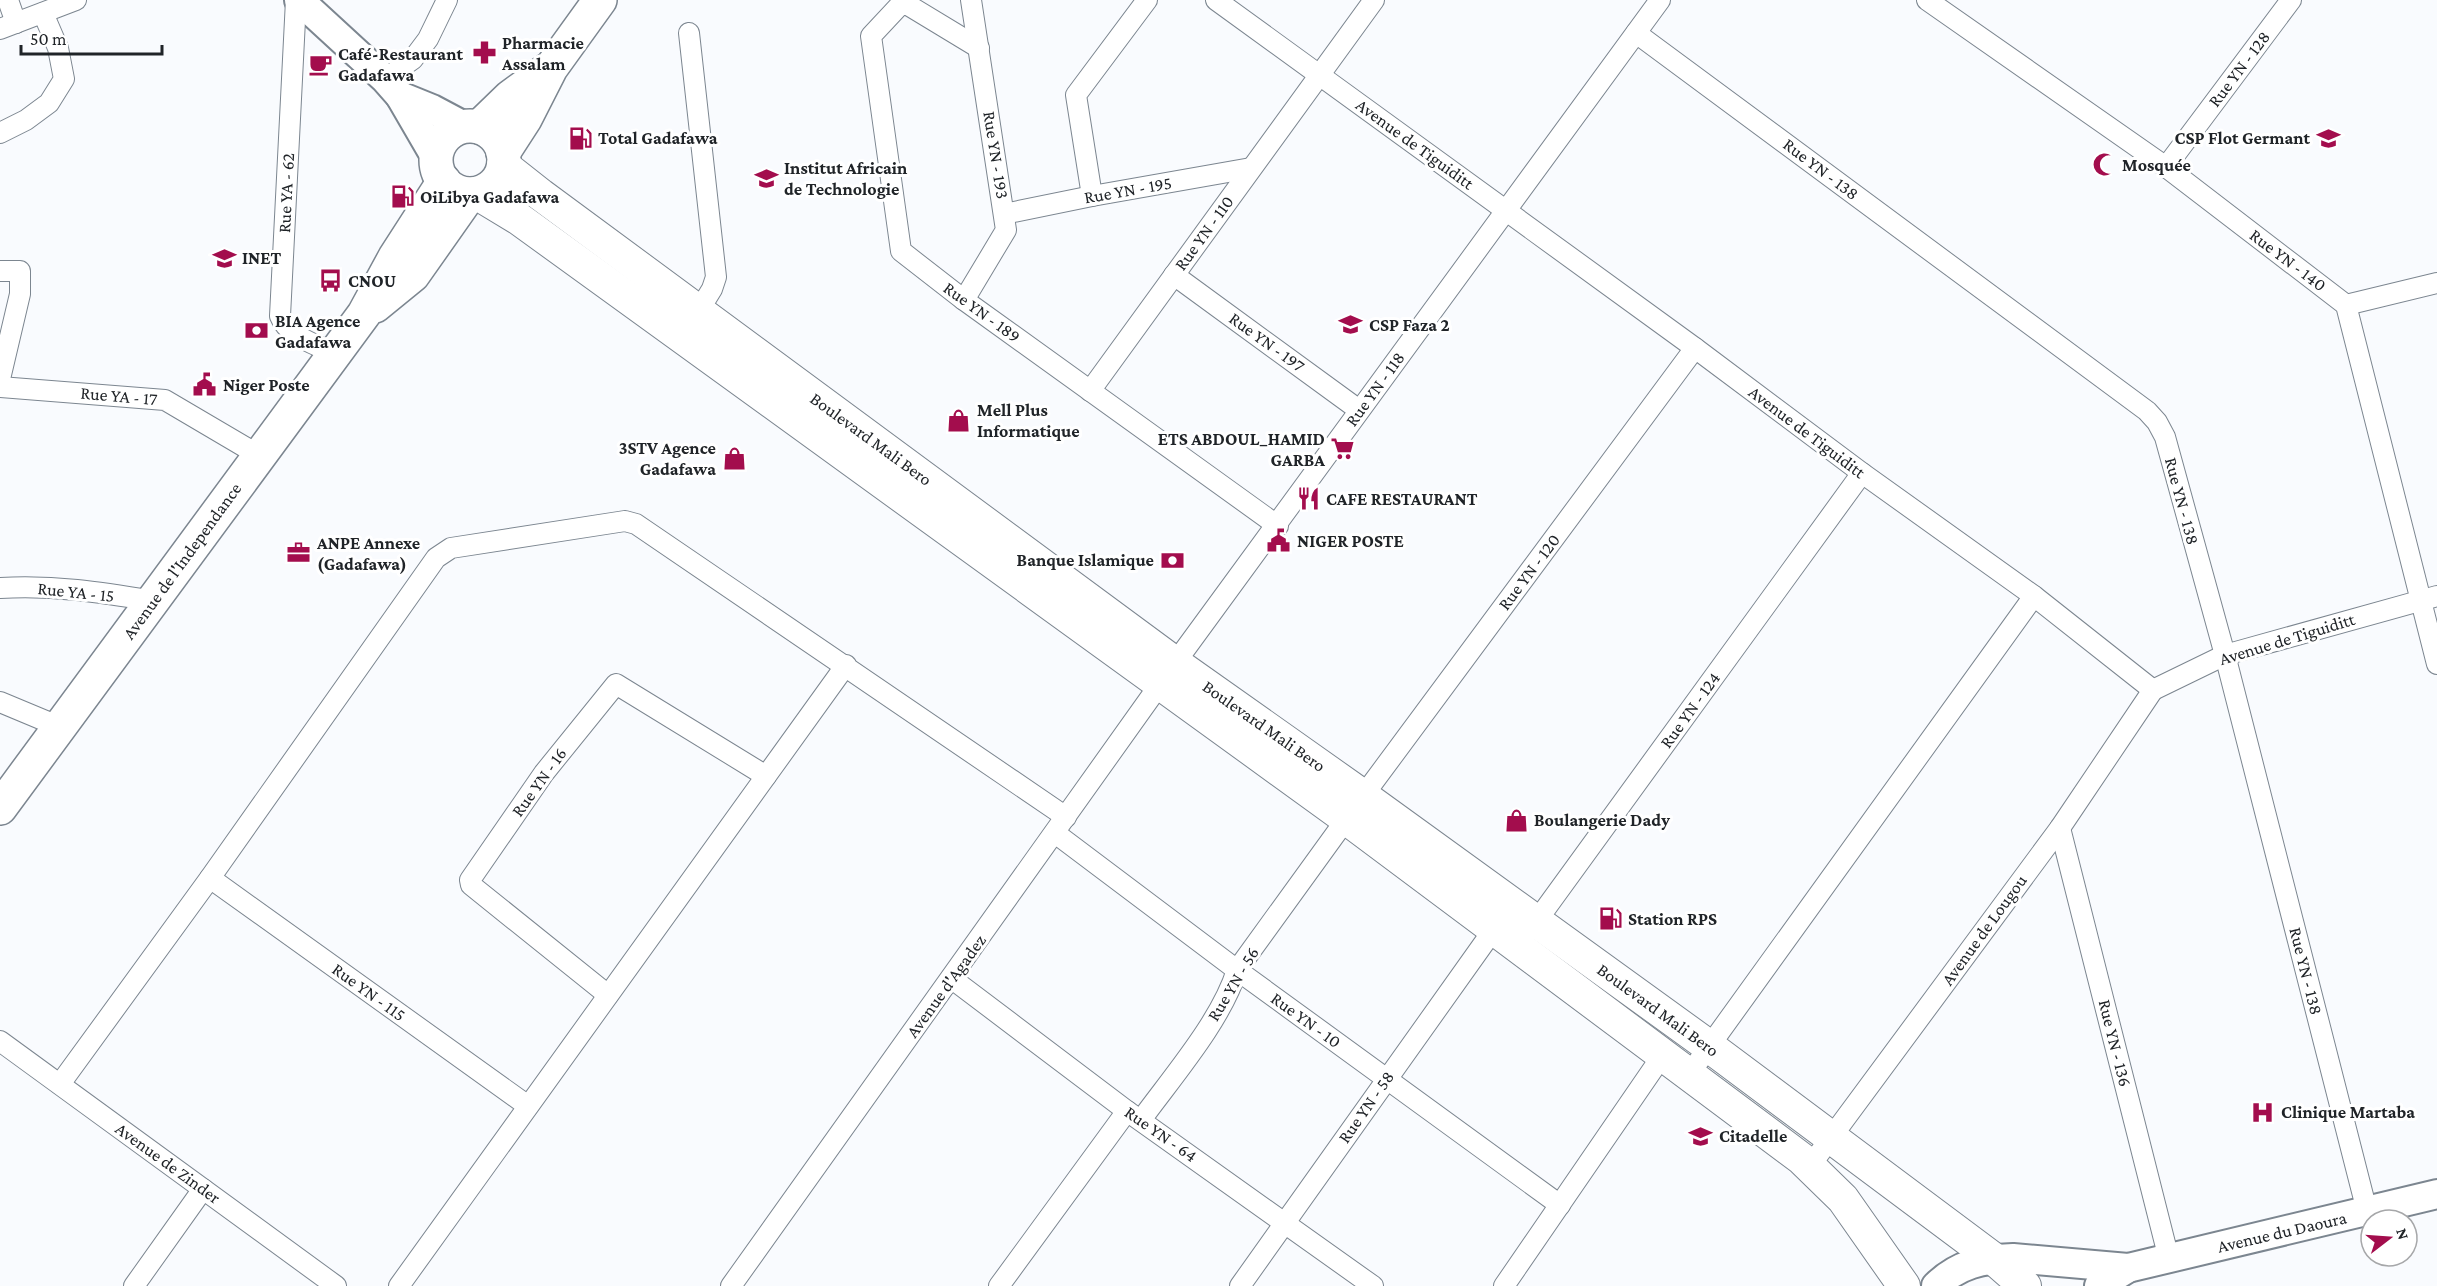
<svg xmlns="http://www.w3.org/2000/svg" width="2437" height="1286" font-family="'Crimson Pro',serif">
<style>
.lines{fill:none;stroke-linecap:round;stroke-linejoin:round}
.street-casing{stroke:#7c8690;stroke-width:22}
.secondary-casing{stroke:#7c8690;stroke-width:32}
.primary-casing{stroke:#7c8690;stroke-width:34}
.highway-casing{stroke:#7c8690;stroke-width:36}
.street{stroke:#fff;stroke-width:20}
.secondary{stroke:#fff;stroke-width:28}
.primary{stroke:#fff;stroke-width:32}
.highway{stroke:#fff;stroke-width:33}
.labels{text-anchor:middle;stroke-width:6;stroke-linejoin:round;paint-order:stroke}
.poi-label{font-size:18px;font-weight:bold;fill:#202428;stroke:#fff;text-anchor:start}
.street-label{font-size:18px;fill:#202428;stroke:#fff}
</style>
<rect width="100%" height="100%" fill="#f9fbfe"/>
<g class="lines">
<defs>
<g id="street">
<polyline points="8,0 16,23"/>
<path d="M296,0L280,316C288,337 316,344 335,354"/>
<polyline points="1216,0 1695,348 1862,473 2034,596 2153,690 2225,655 2437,596"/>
<polyline points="1927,0 2166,167 2346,305 2437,664"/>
<polyline points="0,29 76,0"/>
<polyline points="689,33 716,277 712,289 693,320"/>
<polyline points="1636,33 2147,411 2157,422 2165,437 2225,655 2367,1211"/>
<polyline points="979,48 908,5 900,5 871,36 901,251 964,300 1278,526"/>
<polyline points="385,79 413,59 428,39 447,0"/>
<polyline points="0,133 26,120 49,103 64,79 58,48 43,13"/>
<polyline points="2166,167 2291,0"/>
<polyline points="1092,196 1076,95 1147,0"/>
<polyline points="1004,214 1092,196 1251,168"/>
<polyline points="0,271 20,271 20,294 0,379"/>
<polyline points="1174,275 1359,410"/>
<polyline points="964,300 1006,230 971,0"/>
<polyline points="2346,305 2437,283"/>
<polyline points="0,387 165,400 260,456"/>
<polyline points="1090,391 1374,0"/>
<path d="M0,588C55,585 99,592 153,601"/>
<polyline points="0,702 60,727"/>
<polyline points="2060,828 2169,1259"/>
<polyline points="1055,833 1237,970 1560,1205"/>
<polyline points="210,878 528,1106"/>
<polyline points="1530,930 1862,473"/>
<polyline points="951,978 1127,1111 1373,1286"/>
<polyline points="608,995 471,885 470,880 544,773 616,684 766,776"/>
<polyline points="0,1041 336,1286"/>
<polyline points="1690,1073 2034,596"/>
<polyline points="60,1084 210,878 436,558 451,548 625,521 636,524 1066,817"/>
<path d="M1141,1120C1173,1076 1221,1021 1237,970L1363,796L1695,348"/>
<polyline points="1810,1166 2060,828 2153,690"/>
<polyline points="134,1286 203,1189"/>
<polyline points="399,1286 846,665"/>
<polyline points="731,1286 1175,663 1660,0"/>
<polyline points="999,1286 1127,1111"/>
<polyline points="1240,1286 1494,929"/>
<polyline points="1504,1286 1664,1053"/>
</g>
<g id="secondary">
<polyline points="299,0 385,79 400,96 436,158"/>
<polyline points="400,96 432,109 464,126"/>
<path d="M1936,1286C1958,1264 1983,1259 2013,1258L2128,1268"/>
<polyline points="2099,1286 2128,1268 2437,1194"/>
</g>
<g id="primary">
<polyline points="503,165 541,195 1175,663 1363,796 1710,1047 1994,1259 2025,1286"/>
<polyline points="476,193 519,219 1347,819 1802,1159 1843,1199 1904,1286"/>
</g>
<g id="highway">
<circle cx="470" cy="160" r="34"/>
<polyline points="479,127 510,97 547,70"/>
<polyline points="503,153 525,119 551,68 600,0"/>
<polyline points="375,306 413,275 470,194"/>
<polyline points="0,808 364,314 395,257 444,181"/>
</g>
</defs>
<use href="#street" class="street-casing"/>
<use href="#secondary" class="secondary-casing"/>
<use href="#primary" class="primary-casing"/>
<use href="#highway" class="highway-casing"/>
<use href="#street" class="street"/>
<use href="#secondary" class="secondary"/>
<use href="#primary" class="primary"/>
<use href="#highway" class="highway"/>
</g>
<defs>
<symbol id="pharmacy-bare" viewBox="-9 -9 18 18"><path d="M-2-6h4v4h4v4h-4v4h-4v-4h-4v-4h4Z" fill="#a30d4d" stroke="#fff" stroke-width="2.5" paint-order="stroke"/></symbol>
<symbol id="cafe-bare" viewBox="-9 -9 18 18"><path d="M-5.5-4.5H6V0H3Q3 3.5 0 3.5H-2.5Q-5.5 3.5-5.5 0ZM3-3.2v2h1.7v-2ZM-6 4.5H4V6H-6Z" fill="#a30d4d" stroke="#fff" stroke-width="2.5" paint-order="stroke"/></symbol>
<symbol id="fuel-bare" viewBox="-9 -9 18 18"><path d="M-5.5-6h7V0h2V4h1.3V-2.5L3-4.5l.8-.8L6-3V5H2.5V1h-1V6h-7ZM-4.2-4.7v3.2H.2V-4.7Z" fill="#a30d4d" stroke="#fff" stroke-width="2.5" paint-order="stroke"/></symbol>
<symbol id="school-bare" viewBox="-9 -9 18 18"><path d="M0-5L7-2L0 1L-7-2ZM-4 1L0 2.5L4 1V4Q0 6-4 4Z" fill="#a30d4d" stroke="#fff" stroke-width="2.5" paint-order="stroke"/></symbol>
<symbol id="mosque-bare" viewBox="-9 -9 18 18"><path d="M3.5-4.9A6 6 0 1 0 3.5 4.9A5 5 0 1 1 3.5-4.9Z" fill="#a30d4d" stroke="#fff" stroke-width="2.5" paint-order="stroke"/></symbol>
<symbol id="university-bare" viewBox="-9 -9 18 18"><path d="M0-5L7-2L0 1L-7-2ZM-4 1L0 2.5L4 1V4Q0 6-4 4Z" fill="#a30d4d" stroke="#fff" stroke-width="2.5" paint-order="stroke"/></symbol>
<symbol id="bus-bare" viewBox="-9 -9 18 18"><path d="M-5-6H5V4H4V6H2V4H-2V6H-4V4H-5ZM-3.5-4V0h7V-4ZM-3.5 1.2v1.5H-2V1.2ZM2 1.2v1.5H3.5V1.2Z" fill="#a30d4d" stroke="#fff" stroke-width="2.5" paint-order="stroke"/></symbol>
<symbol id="bank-bare" viewBox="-9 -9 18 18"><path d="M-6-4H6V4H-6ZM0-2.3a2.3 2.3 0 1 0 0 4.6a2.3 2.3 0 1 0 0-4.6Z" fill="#a30d4d" stroke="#fff" stroke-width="2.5" paint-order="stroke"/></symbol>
<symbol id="civic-bare" viewBox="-9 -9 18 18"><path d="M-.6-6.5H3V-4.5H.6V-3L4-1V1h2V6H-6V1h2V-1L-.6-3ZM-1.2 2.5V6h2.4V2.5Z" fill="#a30d4d" stroke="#fff" stroke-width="2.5" paint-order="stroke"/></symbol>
<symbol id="shop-bare" viewBox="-9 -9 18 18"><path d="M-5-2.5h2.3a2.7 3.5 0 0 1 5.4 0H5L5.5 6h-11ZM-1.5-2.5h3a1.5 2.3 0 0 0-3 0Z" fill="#a30d4d" stroke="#fff" stroke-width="2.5" paint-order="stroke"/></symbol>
<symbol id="supermarket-bare" viewBox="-9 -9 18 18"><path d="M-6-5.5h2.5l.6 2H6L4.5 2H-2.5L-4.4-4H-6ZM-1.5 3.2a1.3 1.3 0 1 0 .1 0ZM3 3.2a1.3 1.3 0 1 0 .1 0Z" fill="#a30d4d" stroke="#fff" stroke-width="2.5" paint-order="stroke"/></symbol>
<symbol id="restaurant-bare" viewBox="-9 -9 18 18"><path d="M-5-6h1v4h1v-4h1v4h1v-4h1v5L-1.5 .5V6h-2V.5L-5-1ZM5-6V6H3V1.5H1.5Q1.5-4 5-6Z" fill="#a30d4d" stroke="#fff" stroke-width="2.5" paint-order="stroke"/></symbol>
<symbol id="office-bare" viewBox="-9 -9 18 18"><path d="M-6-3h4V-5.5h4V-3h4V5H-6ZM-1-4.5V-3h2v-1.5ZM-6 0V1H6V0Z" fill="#a30d4d" stroke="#fff" stroke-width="2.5" paint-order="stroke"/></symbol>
<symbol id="hospital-bare" viewBox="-9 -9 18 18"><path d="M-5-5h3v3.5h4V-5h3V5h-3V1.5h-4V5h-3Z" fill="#a30d4d" stroke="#fff" stroke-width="2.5" paint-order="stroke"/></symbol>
</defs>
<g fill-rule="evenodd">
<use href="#pharmacy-bare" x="468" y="36" width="33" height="33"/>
<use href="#cafe-bare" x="304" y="48" width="33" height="33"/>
<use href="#fuel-bare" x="564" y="122" width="33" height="33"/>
<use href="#school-bare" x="2312" y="122" width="33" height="33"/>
<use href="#mosque-bare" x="2088" y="148" width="33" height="33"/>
<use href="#university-bare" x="750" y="162" width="33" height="33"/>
<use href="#fuel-bare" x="386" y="180" width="33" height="33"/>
<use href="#university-bare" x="208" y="242" width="33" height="33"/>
<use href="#bus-bare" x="314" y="264" width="33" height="33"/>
<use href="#school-bare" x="1334" y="308" width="33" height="33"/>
<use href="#bank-bare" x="240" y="314" width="33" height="33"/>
<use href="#civic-bare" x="188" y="368" width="33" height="33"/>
<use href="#shop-bare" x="942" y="404" width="33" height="33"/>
<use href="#supermarket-bare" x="1326" y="432" width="33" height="33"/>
<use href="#shop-bare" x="718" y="442" width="33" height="33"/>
<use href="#restaurant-bare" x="1292" y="482" width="33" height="33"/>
<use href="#civic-bare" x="1262" y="524" width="33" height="33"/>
<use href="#office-bare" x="282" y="536" width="33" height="33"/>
<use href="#bank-bare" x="1156" y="544" width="33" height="33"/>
<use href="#shop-bare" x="1500" y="804" width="33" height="33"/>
<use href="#fuel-bare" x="1594" y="902" width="33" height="33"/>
<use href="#hospital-bare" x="2246" y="1096" width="33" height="33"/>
<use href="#university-bare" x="1684" y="1120" width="33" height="33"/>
</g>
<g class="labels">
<g class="poi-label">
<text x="502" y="49">Pharmacie<tspan x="502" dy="21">Assalam</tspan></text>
<text x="338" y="60">Café-Restaurant<tspan x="338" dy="21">Gadafawa</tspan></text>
<text x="598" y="144">Total Gadafawa</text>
<text x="2310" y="144" text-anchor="end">CSP Flot Germant</text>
<text x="2122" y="171">Mosquée</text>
<text x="784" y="174">Institut Africain<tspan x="784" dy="21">de Technologie</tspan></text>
<text x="420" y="203">OiLibya Gadafawa</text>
<text x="242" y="264">INET</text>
<text x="348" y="287">CNOU</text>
<text x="275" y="327">BIA Agence<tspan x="275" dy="21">Gadafawa</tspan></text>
<text x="1369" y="331">CSP Faza 2</text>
<text x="223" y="391">Niger Poste</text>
<text x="977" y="416">Mell Plus<tspan x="977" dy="21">Informatique</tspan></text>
<text x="1325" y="445" text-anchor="end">ETS ABDOUL_HAMID<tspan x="1325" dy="21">GARBA</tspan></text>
<text x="716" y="454" text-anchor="end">3STV Agence<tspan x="716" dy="21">Gadafawa</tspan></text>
<text x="1326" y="505">CAFE RESTAURANT</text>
<text x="1297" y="547">NIGER POSTE</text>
<text x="317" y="549">ANPE Annexe<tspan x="317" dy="21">(Gadafawa)</tspan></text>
<text x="1154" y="566" text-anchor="end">Banque Islamique</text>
<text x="1534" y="826">Boulangerie Dady</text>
<text x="1628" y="925">Station RPS</text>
<text x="2281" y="1118">Clinique Martaba</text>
<text x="1719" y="1142">Citadelle</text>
</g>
<g class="street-label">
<text transform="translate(2239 69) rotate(-53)" y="6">Rue YN - 128</text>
<text transform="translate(1415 144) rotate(36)" y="6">Avenue de Tiguiditt</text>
<text transform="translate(996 155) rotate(81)" y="6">Rue YN - 193</text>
<text transform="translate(1821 169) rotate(37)" y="6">Rue YN - 138</text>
<text transform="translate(1128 190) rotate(-10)" y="6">Rue YN - 195</text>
<text transform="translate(286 193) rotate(-87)" y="6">Rue YA - 62</text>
<text transform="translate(1204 233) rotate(-54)" y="6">Rue YN - 110</text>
<text transform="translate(2288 260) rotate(37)" y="6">Rue YN - 140</text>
<text transform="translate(982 312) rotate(36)" y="6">Rue YN - 189</text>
<text transform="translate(1267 342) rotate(36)" y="6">Rue YN - 197</text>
<text transform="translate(1375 389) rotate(-54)" y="6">Rue YN - 118</text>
<text transform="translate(119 396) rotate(5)" y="6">Rue YA - 17</text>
<text transform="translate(1807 432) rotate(37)" y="6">Avenue de Tiguiditt</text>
<text transform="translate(871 439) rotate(36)" y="6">Boulevard Mali Bero</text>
<text transform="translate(2182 501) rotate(75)" y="6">Rue YN - 138</text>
<text transform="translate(182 561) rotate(-54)" y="6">Avenue de l'Independance</text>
<text transform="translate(1529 572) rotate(-53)" y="6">Rue YN - 120</text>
<text transform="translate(76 592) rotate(6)" y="6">Rue YA - 15</text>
<text transform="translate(2287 639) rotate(-17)" y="6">Avenue de Tiguiditt</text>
<text transform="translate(1690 710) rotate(-54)" y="6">Rue YN - 124</text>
<text transform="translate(1264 726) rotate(35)" y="6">Boulevard Mali Bero</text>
<text transform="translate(539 782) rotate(-54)" y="6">Rue YN - 16</text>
<text transform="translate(1984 930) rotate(-54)" y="6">Avenue de Lougou</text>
<text transform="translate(2306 971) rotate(76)" y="6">Rue YN - 138</text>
<text transform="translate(1233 984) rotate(-59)" y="6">Rue YN - 56</text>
<text transform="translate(946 986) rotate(-54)" y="6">Avenue d'Agadez</text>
<text transform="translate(369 992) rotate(36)" y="6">Rue YN - 115</text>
<text transform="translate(1658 1010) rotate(36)" y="6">Boulevard Mali Bero</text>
<text transform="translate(1306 1020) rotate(36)" y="6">Rue YN - 10</text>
<text transform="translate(2115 1043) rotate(76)" y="6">Rue YN - 136</text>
<text transform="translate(1366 1107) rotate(-55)" y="6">Rue YN - 58</text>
<text transform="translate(1161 1134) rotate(35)" y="6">Rue YN - 64</text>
<text transform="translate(168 1163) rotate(36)" y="6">Avenue de Zinder</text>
<text transform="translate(2282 1232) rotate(-13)" y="6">Avenue du Daoura</text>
</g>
</g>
<g transform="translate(2389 1238) rotate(73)"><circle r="28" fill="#ffffff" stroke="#a6a7a9" stroke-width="1.5"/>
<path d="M0-4.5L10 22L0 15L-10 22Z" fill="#a30d4d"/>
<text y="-9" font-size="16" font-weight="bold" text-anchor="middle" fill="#202428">N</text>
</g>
<path d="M21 45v9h141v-9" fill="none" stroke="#202428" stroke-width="3"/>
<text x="30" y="45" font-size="18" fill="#202428" stroke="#ffffff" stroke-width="4.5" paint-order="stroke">50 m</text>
</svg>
